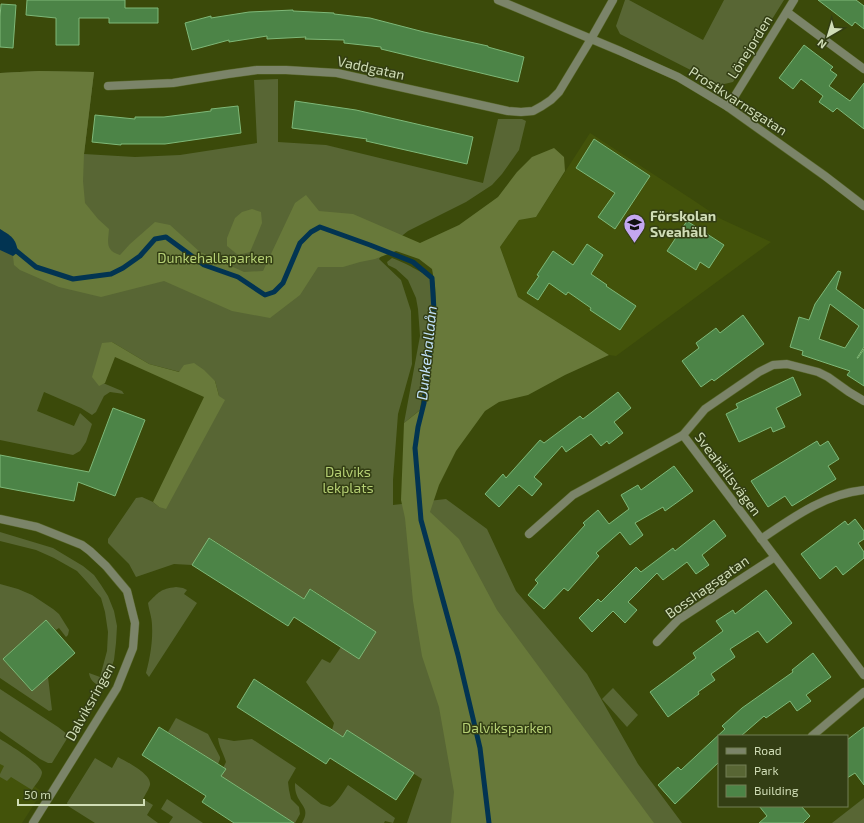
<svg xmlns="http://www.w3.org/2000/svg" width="864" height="823" font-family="'Exo 2',sans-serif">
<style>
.built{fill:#43530a}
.green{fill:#586634}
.forest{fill:#68793a}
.water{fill:#023452}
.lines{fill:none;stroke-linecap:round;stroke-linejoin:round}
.stream{stroke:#023452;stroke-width:5}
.building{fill:#4c8447;stroke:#7eb878;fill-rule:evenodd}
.street-casing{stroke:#59672c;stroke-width:9}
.street{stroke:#7b8469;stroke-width:8}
.labels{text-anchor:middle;stroke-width:3;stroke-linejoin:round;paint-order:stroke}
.street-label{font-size:14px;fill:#d0ddb6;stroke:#333e14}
.poi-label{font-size:14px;font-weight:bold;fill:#d0ddb6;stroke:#333e14;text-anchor:start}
.park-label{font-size:14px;fill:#b5cf74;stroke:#333e14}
.water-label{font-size:15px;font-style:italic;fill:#c2e2fb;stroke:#333e14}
</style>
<rect width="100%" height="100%" fill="#3b4a0a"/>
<g class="built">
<polygon points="590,133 693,200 721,219 771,242 616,356 609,355 518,297 500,247 519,220 536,217"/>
<polygon points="0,760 42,792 22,823 0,823"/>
</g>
<g class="green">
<polygon points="625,0 629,0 703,40 724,0 784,0 733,82 720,85 620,34 616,26"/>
<polygon points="39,71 94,72 84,154 135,157 180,155 257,143 254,80 278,79 278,142 326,145 483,183 498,119 522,119 526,121 519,150 502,174 492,185 466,202 408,231 389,246 379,259 401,280 411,311 412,364 398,414 393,480 393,505 446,499 487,529 516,591 587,674 638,764 682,823 407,823 422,779 347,730 343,737 332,730 334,723 306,682 322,659 330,663 341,647 359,659 376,632 311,589 304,599 210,538 192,565 174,564 136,577 129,564 108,543 108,539 136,498 142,497 153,502 159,507 219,396 215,381 180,372 149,364 112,342 99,385 103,383 122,391 124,394 110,392 104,396 96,412 92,415 81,408 44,392 37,411 74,426 80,413 92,424 86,442 80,451 73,455 0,440 0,73"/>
<path d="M392,258C398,260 404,263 410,266C418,271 425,273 432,280L433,314L420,410L404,423L420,336L418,309L416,298L408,280L396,269L388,265L387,262Z"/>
<path d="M0,532L53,548L83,566L94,575L101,585L108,596L114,611L117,626L116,643L114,660L106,683C98,689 90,681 89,673L100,677L107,651L108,632L105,612L101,598L88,583L77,571L54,558L36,550L0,541Z"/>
<polygon points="0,584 18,589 32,595 53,609 59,614 69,630 68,635 66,637 59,628 56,630 46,620 3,659 32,691 48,677 52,710 49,711 0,678"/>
<path d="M176,587L183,588L187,590L184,594L197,603L149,677L146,673C150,658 153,641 152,625C152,618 149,610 148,603C159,592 160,589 176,587Z"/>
<polygon points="613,688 638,715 627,727 602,699"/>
<polygon points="0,689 58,727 67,734 68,737 52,763 48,763 40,759 0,731"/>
<polygon points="176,718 208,734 220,757 220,759 218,764 168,732"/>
<path d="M218,738L234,741L252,739L296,768L288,782L289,790L291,799L299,807L300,814L295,823H294L221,776L223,768L226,762C224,754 219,747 218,738Z"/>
<path d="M0,739C8,744 43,765 42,773C41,779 35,785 32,790L11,777L7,781L0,777V774L4,766L0,764Z"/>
<path d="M118,757C127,762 152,774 150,785C149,789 145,795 143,799L153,805L147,815L158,823H95L68,806L67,803L95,758L112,768Z"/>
<path d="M295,783L321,804L330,807C338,802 343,792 348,785L395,818L393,823L385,821L384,823H302C311,808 300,806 296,793C295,790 295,786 295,783Z"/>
<polygon points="864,798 864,823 832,823"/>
<polygon points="167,799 203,823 169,823 173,817 161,809"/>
</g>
<g class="forest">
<path d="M39,71L94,72L84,154L83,181L85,203L98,219L109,229C108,243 105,250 120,255L130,244L155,222L170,225L200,252L244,272L263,271L295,203L306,195L319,211L353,214L420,243L459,225L498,197L517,172L532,157L554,148L564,157L565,171L536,217L519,220L500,247L518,297L609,355L565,375L528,395L499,402L485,411L456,451L439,485L430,512L459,539L497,610L654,823H451L454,792L439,707L422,656L413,601L405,518L401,500L404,423L424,407L435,326L436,305L435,286L432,269L419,259L396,251L375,259L360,262L343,267H318L300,295L270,318L232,311L164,281L101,297L59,287L20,270L14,265L13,256L18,252L12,237L0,229V73Z"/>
<polygon points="252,209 261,212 262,223 258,233 250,252 238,255 227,246 227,238 235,218 242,212"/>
<polygon points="112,342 149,364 179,372 184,365 194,363 204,370 215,381 219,396 225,400 166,509 159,507 153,502 204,397 115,357 105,383 99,386 92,377 102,343"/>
</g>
<path class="water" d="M0,229C11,236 16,238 18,252L13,256L0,250Z"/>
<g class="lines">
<polyline class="stream" points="14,249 36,267 73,279 111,274 123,268 140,256 155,239 166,237 204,265 238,277 265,295 274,292 283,283 300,243 311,232 320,227 370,245 413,262 432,278 434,310 432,335 424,403 418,427 415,448 421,520 458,655 480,748 489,823"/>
</g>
<g class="building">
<polygon points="27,0 125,0 125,8 158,8 158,23 109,23 109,18 79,18 79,45 56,45 56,18 26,15"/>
<polygon points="818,0 856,0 864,6 864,29 855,22 852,26"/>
<polygon points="1,4 16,5 13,48 0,47 0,17"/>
<polygon points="293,10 293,11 334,13 334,14 370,18 424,32 488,46 488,47 524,57 518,82 381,49 381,47 344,43 344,40 305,39 306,37 267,39 267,36 229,42 229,40 192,50 185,23 211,16 211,18 249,12"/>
<polygon points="804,45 833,67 830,70 837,75 829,86 850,101 864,83 864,129 837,108 833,112 819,102 823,96 801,79 793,89 779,78"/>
<polygon points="295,101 356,110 473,137 467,164 366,141 367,139 292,128"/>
<polygon points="238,106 241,133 165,144 121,144 121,145 92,142 95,115 135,119 135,117 164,117 211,111 211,109"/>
<polygon points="594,139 650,176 615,229 598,217 615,193 576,168"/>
<polygon points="687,221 724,245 709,268 700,262 696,270 667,251"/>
<polygon points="587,244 603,255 591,274 607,285 606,286 636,306 620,330 590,310 591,308 568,292 566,295 549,283 538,300 527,293 539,276 537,275 553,251 573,265"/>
<path d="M838,271L841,272L836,289L864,310V347L857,358H858L864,349V386L847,375L850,371L802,355L803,351L790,347L799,317L809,320L815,304ZM830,304L859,326L845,348L819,339Z"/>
<polygon points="743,315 764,344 714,381 712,379 701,387 682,361 699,348 696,343 716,328 720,333"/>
<polygon points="793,377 801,395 776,408 785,427 773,432 771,427 739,442 726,414 738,408 736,404"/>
<polygon points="618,392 631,408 614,422 623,433 609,444 607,441 601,446 591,434 566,452 562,446 534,477 542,484 532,496 519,485 499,507 485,494 503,474 506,478 540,440 544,443 580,416 583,419"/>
<polygon points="113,408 145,420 115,496 78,482 74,501 0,487 0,455 89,472"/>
<polygon points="817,441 820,446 828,441 839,459 828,466 836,479 792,506 785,496 768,507 751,481"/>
<polygon points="674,466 693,491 665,511 663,507 635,523 643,535 630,545 620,532 596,553 599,556 568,591 564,588 544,609 528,595 538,583 535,580 585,525 583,523 598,510 609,524 629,509 621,495 638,485 641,490"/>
<polygon points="855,519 864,531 864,539 858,543 864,552 864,558 843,575 836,566 820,579 801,554 845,521 848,525"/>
<polygon points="714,520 726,536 702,555 709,565 696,574 687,562 663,580 657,573 628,602 637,610 625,623 613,611 592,632 579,618 598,599 601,602 636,567 641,572 673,548 675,551"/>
<polygon points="209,538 304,599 310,589 376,632 359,659 294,617 288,626 192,565"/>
<polygon points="766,590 792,623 767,643 758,631 730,649 735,657 711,674 715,680 698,692 699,694 668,717 650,692 696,658 693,653 723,631 716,621 733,610 735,614"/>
<polygon points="46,620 75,653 32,691 3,659"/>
<polygon points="813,653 831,677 806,695 811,701 797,711 790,701 766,718 764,716 741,736 719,736 719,762 675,804 658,785 678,767 681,770 725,729 722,726 742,708 793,672 792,670"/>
<polygon points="254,679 343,737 347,730 414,773 396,800 330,758 326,764 237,707"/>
<polygon points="159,727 226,769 221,776 294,823 234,823 202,802 206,796 142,755"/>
<polygon points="864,727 864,785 855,773 847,778 847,740"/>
<polygon points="759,806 801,806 810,816 803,823 759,823 767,816"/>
</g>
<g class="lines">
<defs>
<g id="street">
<polyline points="498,0 620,51 678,77 728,107 825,176 864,206"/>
<polyline points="787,12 864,69"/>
<polyline points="108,86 173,83 228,74 257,70 286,70 337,73 508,111 521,112 533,111 542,106 551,100 559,92 591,39 613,0"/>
<polyline points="728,107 794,0"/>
<polyline points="683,435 705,409 759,372 773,365 787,364 818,372 828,377 849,392 864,401"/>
<polyline points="0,519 37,527 82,545 90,551 106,566 127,591 135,623 133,648 117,688 33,823"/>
<polyline points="529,534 573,495 683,435 864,675"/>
<path d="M761,539C792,518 825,494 864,490"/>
<polyline points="657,642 678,620 775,557"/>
<polyline points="812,736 864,692"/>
</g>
</defs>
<use href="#street" class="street-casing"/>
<use href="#street" class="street"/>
</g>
<defs>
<symbol id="school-pin" viewBox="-11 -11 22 30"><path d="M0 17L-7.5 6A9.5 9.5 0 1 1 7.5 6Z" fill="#c4a7f1" stroke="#333e14"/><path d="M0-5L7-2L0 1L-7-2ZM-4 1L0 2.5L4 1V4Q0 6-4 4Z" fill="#111"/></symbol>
</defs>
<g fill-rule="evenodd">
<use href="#school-pin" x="622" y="212" width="25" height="34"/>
</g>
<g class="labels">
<g class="street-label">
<text transform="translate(750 47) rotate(-58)" y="5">Lönejorden</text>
<text transform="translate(371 68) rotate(12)" y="5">Vaddgatan</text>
<text transform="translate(738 101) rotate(33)" y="5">Prostkvarnsgatan</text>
<text transform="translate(728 474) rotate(53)" y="5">Sveahällsvägen</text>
<text transform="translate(707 587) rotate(-35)" y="5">Bosshagsgatan</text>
<text transform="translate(90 702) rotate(-61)" y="5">Dalviksringen</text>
</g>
<g class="poi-label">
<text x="650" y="221">Förskolan<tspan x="650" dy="16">Sveahäll</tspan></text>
</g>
<g class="park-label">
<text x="215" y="263">Dunkehallaparken</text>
<text x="348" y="477">Dalviks<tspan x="348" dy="16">lekplats</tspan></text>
<text x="507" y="733">Dalviksparken</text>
</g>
<g class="water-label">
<text transform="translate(427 353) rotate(-84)" y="5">Dunkehallaån</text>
</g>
</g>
<rect x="718" y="735" width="130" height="72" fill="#333e14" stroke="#727e55"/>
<rect x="726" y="748" width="20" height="6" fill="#7b8469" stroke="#727e55"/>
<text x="754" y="755" font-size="12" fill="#d0ddb6">Road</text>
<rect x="726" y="765" width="20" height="12" fill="#586634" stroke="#727e55"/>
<text x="754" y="775" font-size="12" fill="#d0ddb6">Park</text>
<rect x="726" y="785" width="20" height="12" fill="#4c8447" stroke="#727e55"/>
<text x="754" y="795" font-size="12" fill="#d0ddb6">Building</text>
<g transform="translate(828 36) rotate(218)" stroke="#333e14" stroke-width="3" paint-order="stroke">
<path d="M0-3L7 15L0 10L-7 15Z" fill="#d0ddb6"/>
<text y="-6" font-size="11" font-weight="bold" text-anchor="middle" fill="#d0ddb6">N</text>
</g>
<path d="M18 799v6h126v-6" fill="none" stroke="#d0ddb6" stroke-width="2"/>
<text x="24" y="799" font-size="12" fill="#d0ddb6" stroke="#333e14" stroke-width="3" paint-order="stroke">50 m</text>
</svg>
